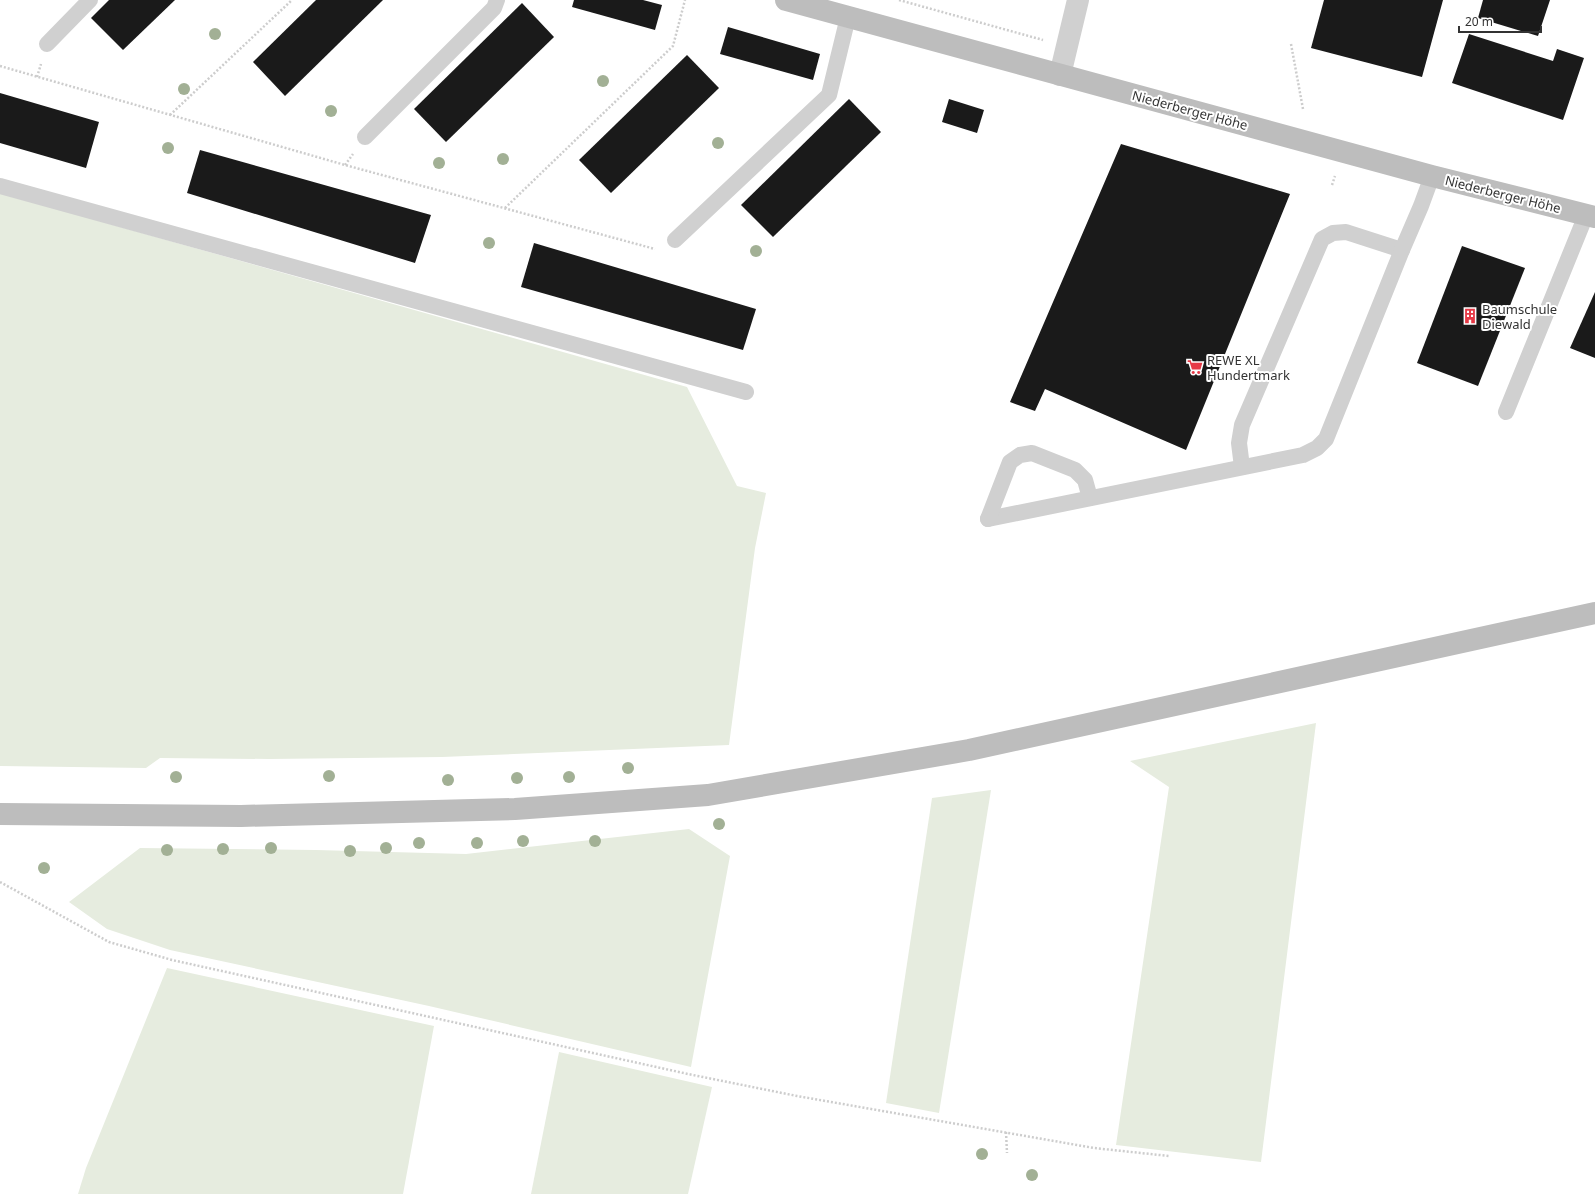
<svg xmlns="http://www.w3.org/2000/svg" width="1595" height="1194" font-family="'Noto Sans',sans-serif">
<style>
.green{fill:#e6ecdf}
.building{fill:#1a1a1a}
.lines{fill:none;stroke-linecap:round;stroke-linejoin:round}
.path{stroke:#cdcdcd;stroke-width:2.5;stroke-dasharray:2 2;stroke-linecap:butt}
.lane{stroke:#d0d0d0;stroke-width:16}
.street{stroke:#d0d0d0;stroke-width:22}
.secondary{stroke:#bdbdbd;stroke-width:22}
.tree{fill:#a2b095}
.labels{text-anchor:middle;stroke-width:4;stroke-linejoin:round;paint-order:stroke}
.street-label{font-size:13px;fill:#333;stroke:#fff}
.poi-label{font-size:13px;fill:#333;stroke:#fff;text-anchor:start}
</style>
<rect width="100%" height="100%" fill="#fff"/>
<g class="green">
<polygon points="0,193 687,387 737,486 766,493 755,548 729,745 442,757 269,759 160,758 146,768 0,766"/>
<polygon points="1316,723 1261,1162 1116,1145 1169,787 1130,761"/>
<polygon points="991,790 939,1113 886,1103 932,798"/>
<polygon points="689,829 730,856 691,1067 429,1006 170,950 107,929 69,902 140,848 316,850 466,854"/>
<polygon points="167,968 434,1026 403,1194 78,1194 86,1168"/>
<polygon points="559,1052 712,1087 688,1194 531,1194"/>
</g>
<g class="building">
<polygon points="109,0 175,0 123,50 91,18"/>
<polygon points="316,0 383,0 285,96 253,62"/>
<polygon points="574,0 643,0 662,5 655,30 572,7"/>
<polygon points="1324,0 1443,0 1422,77 1311,48"/>
<polygon points="1483,0 1550,0 1538,36 1478,18"/>
<polygon points="522,3 554,37 446,142 414,109"/>
<polygon points="728,27 820,54 813,80 720,54"/>
<polygon points="1469,34 1553,61 1557,49 1584,58 1563,120 1452,83"/>
<polygon points="687,55 719,88 611,193 579,160"/>
<polygon points="0,93 99,122 86,168 0,143"/>
<polygon points="849,99 881,132 773,237 741,205"/>
<polygon points="949,99 984,110 977,133 942,122"/>
<polygon points="1121,144 1290,194 1186,450 1045,389 1035,411 1010,402"/>
<polygon points="200,150 431,215 415,263 187,193"/>
<polygon points="534,243 756,309 743,350 521,287"/>
<polygon points="1462,246 1525,268 1478,386 1417,363"/>
<polygon points="1595,292 1595,358 1570,348"/>
</g>
<g class="lines">
<g class="path">
<polyline points="899,0 1043,40"/>
<polyline points="1291,44 1303,109"/>
<polyline points="0,66 345,165 655,249"/>
<polyline points="37,77 41,64"/>
<polyline points="170,115 292,0"/>
<polyline points="345,165 353,154"/>
<polyline points="1332,185 1335,176"/>
<polyline points="505,208 673,46 685,0"/>
<polyline points="0,882 109,942 172,960 688,1074 797,1096 1094,1148 1169,1156"/>
<polyline points="1006,1132 1007,1153"/>
</g>
<g class="lane">
<polyline points="47,44 90,0"/>
<polyline points="365,137 494,8 497,0"/>
<polyline points="0,186 746,392"/>
<polyline points="675,240 829,95 848,17"/>
<polyline points="1506,412 1586,215"/>
<polyline points="1242,467 1239,443 1242,425 1322,239 1333,233 1346,232 1402,250"/>
<polyline points="988,519 1303,455 1317,448 1326,439 1402,250 1421,206 1432,176"/>
<polyline points="988,519 1010,462 1020,455 1032,453 1075,470 1085,480 1090,498"/>
</g>
<polyline class="street" points="1060,75 1078,0"/>
<g class="secondary">
<polyline points="786,0 1432,176 1595,217"/>
<polyline points="0,814 241,816 515,809 708,795 969,750 1595,613"/>
</g>
</g>
<g class="tree">
<circle cx="215" cy="34" r="6"/>
<circle cx="603" cy="81" r="6"/>
<circle cx="184" cy="89" r="6"/>
<circle cx="331" cy="111" r="6"/>
<circle cx="718" cy="143" r="6"/>
<circle cx="168" cy="148" r="6"/>
<circle cx="503" cy="159" r="6"/>
<circle cx="439" cy="163" r="6"/>
<circle cx="489" cy="243" r="6"/>
<circle cx="756" cy="251" r="6"/>
<circle cx="628" cy="768" r="6"/>
<circle cx="329" cy="776" r="6"/>
<circle cx="176" cy="777" r="6"/>
<circle cx="569" cy="777" r="6"/>
<circle cx="517" cy="778" r="6"/>
<circle cx="448" cy="780" r="6"/>
<circle cx="719" cy="824" r="6"/>
<circle cx="523" cy="841" r="6"/>
<circle cx="595" cy="841" r="6"/>
<circle cx="419" cy="843" r="6"/>
<circle cx="477" cy="843" r="6"/>
<circle cx="271" cy="848" r="6"/>
<circle cx="386" cy="848" r="6"/>
<circle cx="223" cy="849" r="6"/>
<circle cx="167" cy="850" r="6"/>
<circle cx="350" cy="851" r="6"/>
<circle cx="44" cy="868" r="6"/>
<circle cx="982" cy="1154" r="6"/>
<circle cx="1032" cy="1175" r="6"/>
</g>
<defs>
<symbol id="building-bare" viewBox="-9 -9 18 18"><path d="M-4-6H4V6H1V3H-1V6H-4ZM-2.5-4.3h1.7v1.8h-1.7ZM.8-4.3h1.7v1.8H.8ZM-2.5-1h1.7V.8h-1.7ZM.8-1h1.7V.8H.8Z" fill="#e63946" stroke="#fff" stroke-width="2.5" paint-order="stroke"/></symbol>
<symbol id="supermarket-bare" viewBox="-9 -9 18 18"><path d="M-6-5.5h2.5l.6 2H6L4.5 2H-2.5L-4.4-4H-6ZM-1.5 3.2a1.3 1.3 0 1 0 .1 0ZM3 3.2a1.3 1.3 0 1 0 .1 0Z" fill="#e63946" stroke="#fff" stroke-width="2.5" paint-order="stroke"/></symbol>
</defs>
<g fill-rule="evenodd">
<use href="#building-bare" x="1459" y="305" width="22" height="22"/>
<use href="#supermarket-bare" x="1184" y="356" width="22" height="22"/>
</g>
<g class="labels">
<g class="street-label">
<text transform="translate(1190 110) rotate(15)" y="5">Niederberger Höhe</text>
<text transform="translate(1503 194) rotate(14)" y="5">Niederberger Höhe</text>
</g>
<g class="poi-label">
<text x="1482" y="314">Baumschule<tspan x="1482" dy="15">Diewald</tspan></text>
<text x="1207" y="365">REWE XL<tspan x="1207" dy="15">Hundertmark</tspan></text>
</g>
</g>
<path d="M1459 26v6h82v-6" fill="none" stroke="#333333" stroke-width="2"/>
<text x="1465" y="26" font-size="12" fill="#333333" stroke="#ffffff" stroke-width="3" paint-order="stroke">20 m</text>
</svg>
